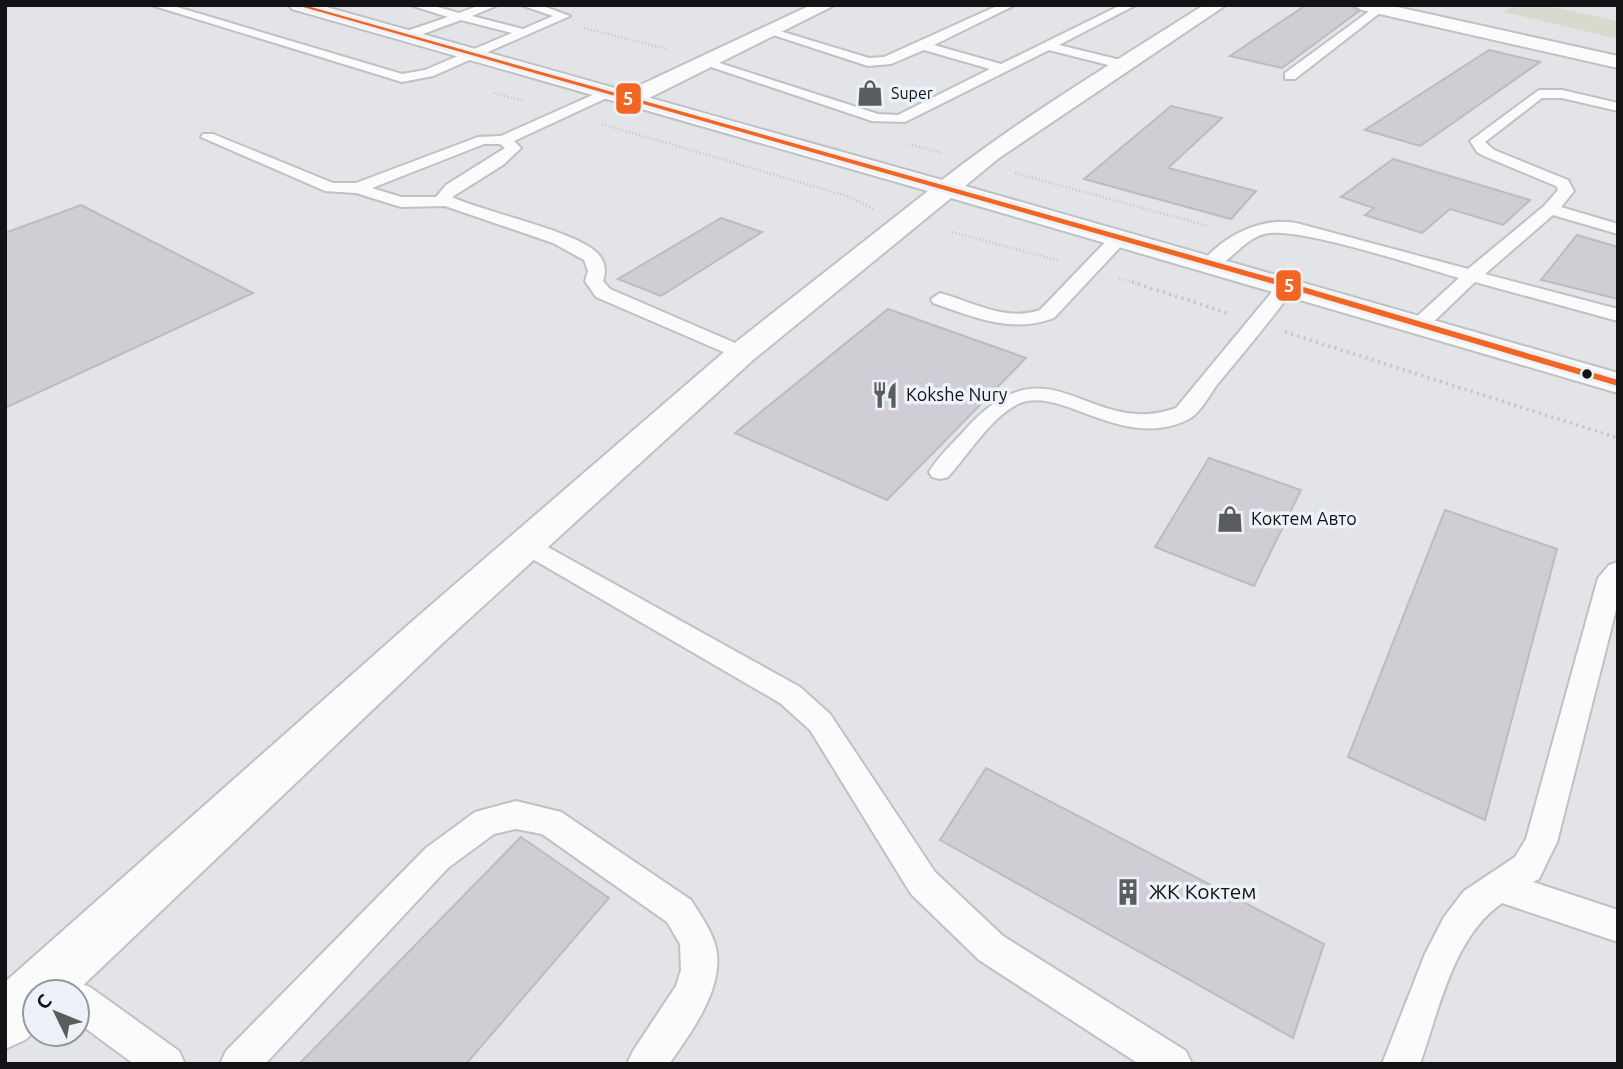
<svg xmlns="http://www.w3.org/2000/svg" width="1623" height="1069" font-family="Ubuntu,sans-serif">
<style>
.green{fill:#d8dacd}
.building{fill:#d0cdd4;stroke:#bcbcbe;stroke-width:2}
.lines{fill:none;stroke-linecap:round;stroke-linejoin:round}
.lane-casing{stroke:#bfc1c4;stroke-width:4}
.street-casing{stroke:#bfc1c4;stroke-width:4}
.secondary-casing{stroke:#bfc1c4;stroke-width:4}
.path-far1{stroke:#c3c4c5;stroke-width:2.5;stroke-dasharray:1 2.5;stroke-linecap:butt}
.path{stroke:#c3c4c5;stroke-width:3.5;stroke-dasharray:2 4.5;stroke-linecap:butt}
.lane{fill:#fbfbfb;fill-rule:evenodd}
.street{fill:#fbfbfb;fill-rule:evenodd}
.secondary{fill:#fbfbfb;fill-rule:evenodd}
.bus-1-casing{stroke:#ecf2f7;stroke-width:6}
.bus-1{fill:#f26522;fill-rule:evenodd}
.bus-dot{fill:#121315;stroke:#ecf2f7;stroke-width:2.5}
.labels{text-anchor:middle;stroke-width:7;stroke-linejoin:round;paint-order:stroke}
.far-poi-label{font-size:16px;fill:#121315;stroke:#ecf2f7;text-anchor:start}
.poi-label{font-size:18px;fill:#121315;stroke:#ecf2f7;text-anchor:start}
.near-poi-label{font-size:21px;fill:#121315;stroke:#ecf2f7;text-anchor:start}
.line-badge{stroke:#ecf2f7;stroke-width:2.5}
.badge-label{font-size:19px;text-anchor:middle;font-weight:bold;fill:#fff}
</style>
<rect width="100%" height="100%" fill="#e2e4e7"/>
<polygon class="green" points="1514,5 1545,5 1618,21 1618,39 1504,12"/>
<g class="building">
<polygon points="1306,5 1350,5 1359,11 1282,68 1230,56"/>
<polygon points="1489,50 1540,62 1420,146 1365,130"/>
<polygon points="1171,106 1222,118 1168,168 1256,191 1231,219 1084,179"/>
<polygon points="1393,159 1530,200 1503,225 1450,209 1422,233 1365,215 1374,208 1341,197"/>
<polygon points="81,205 253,293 5,408 5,233"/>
<polygon points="721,218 762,232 661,296 618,279"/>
<polygon points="1577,235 1618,247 1618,299 1541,280"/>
<polygon points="888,309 1026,358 887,500 735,433"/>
<polygon points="1209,458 1301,490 1254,586 1155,547"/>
<polygon points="1445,510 1557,549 1485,820 1348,757"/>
<polygon points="986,768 1324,944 1293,1038 940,840"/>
<polygon points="521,837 609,898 466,1064 299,1064"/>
</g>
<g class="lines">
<defs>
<g id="lane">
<polygon points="151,5 170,5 402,74 425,70 512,33 461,20 409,39 401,39 401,33 448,17 410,5 430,5 459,13 480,5 498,5 472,16 523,29 553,16 521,5 540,5 570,16 433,76 402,82"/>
<polygon points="999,5 1015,5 934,45 1001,64 1121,5 1136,5 1059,45 1129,62 1130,65 1124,69 1049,50 905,122 872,121 699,63 700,60 710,60 878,114 898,115 990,69 924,50 891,64 868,66 764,32 770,28 869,58 884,57"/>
<polygon points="1375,7 1385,9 1295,79 1285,79 1285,73"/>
<path d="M606,89L611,90V96L514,141L521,148L503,165L452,197C483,212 581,232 599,255C606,263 606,272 603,281L610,289L749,349L752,353L749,357H735L596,297L585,281L588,271L584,260L553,243L445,206L401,207L356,193L325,191L201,137L203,134H213L333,183H356L478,137L501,136ZM484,144H500L505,148L446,185L436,197H401L372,188Z"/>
<path d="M1539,90H1562L1618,103V111L1562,98H1542L1485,142L1494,150L1568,180L1574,191L1561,207L1618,224V234L1553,215L1485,274L1618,309V321L1475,282L1426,329H1412L1409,325L1412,321L1459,278C1420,267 1295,225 1264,234C1242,240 1230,264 1210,269L1201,264C1223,235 1264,215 1300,224L1468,269L1544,206L1558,190L1556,186L1484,156L1477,152L1470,141Z"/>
<path d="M1119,233L1125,234L1128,238L1125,242L1054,318C1011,334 974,317 933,303L931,299L940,293C973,302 1006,322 1040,310L1113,234Z"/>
<path d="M1287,280L1296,285C1272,320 1243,353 1216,386C1209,396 1200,413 1189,419C1122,453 1061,384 1018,404C990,418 969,454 948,477L940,479L932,477L929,472C938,457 952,444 964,431C1051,333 1087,440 1176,408L1281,281Z"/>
<polygon points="526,535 800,687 830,714 935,872 1003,936 1186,1051 1192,1064 1139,1064 979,960 911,894 810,730 780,703 517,550 514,544 517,538"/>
<path d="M1618,562V602L1557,842L1539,879L1533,882L1618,910V942L1502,903C1453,937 1439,1010 1420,1064H1382L1425,954L1444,917L1464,891L1515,857L1526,839L1598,578L1609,565Z"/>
<path d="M516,801L561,812L691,900C701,916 715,935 717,954C721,993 690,1034 669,1064H627L633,1051L676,986L681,970L680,944L667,922L542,834L516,829L494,834L448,868L265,1064H220L226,1051L426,848L475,812Z"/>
<polygon points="77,982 90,987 179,1051 185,1064 134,1064 77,1022 77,992 62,992 64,987"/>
</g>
<g id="street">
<polygon points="811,5 835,5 637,104 621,104 618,99 621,94"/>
<polygon points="1353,5 1388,5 1618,56 1618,68 1362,10"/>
</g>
<path id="secondary" d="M289,5H319L942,180C1025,115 1116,61 1204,5H1226L999,158L965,186L1618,373V393L951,198L753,360L446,640L76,992H35V1031L25,1040L5,1049V982L416,618L731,346L928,191L292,9Z"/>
</defs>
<use href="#lane" class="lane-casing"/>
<use href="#street" class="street-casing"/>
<use href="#secondary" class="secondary-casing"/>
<g class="path-far1">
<polyline points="584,28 667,49"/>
<polyline points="494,93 523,101"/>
<polyline points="602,124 847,196 874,209"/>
<polyline points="909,144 941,153"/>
<polyline points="1015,173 1208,226"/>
<polyline points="952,232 1060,261"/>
<polyline points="1119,278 1137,284"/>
</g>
<g class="path">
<polyline points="1132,282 1227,313"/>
<polyline points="1285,332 1618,438"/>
</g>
<use href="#lane" class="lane"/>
<use href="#street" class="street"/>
<use href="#secondary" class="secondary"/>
<defs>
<polygon id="bus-1" points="296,5 304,5 1290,283 1618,380 1618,386 1284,287"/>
</defs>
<use href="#bus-1" class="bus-1-casing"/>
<use href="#bus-1" class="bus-1"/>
</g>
<defs>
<symbol id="shop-bare" viewBox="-9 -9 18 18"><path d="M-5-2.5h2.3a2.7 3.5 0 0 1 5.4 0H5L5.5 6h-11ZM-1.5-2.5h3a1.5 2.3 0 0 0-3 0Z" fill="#5b5c5e" stroke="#ecf2f7" stroke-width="2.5" paint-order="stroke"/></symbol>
<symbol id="restaurant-bare" viewBox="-9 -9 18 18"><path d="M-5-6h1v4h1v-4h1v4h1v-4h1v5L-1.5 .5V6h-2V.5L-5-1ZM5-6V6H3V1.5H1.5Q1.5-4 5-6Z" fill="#5b5c5e" stroke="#ecf2f7" stroke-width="2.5" paint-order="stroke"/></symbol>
<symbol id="building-bare" viewBox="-9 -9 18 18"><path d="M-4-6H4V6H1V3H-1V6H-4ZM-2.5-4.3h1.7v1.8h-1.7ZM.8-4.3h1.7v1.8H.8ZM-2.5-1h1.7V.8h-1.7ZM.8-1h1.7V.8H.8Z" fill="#5b5c5e" stroke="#ecf2f7" stroke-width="2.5" paint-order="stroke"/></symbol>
</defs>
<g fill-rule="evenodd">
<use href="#shop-bare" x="851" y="74" width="38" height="38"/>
<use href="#restaurant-bare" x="866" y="376" width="38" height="38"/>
<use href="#shop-bare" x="1211" y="500" width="38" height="38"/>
<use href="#building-bare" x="1109" y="873" width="38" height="38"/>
</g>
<circle class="bus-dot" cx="1587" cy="374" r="6"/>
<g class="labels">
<g class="far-poi-label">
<text x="891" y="99">Super</text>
</g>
<g class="poi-label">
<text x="906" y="401">Kokshe Nury</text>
<text x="1251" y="525">Коктем Авто</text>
</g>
<g class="near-poi-label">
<text x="1149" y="899">ЖК Коктем</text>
</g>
</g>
<g class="line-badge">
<rect x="615" y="82" width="27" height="33" rx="7" fill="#f26522"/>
<rect x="1275" y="269" width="27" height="33" rx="7" fill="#f26522"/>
</g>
<g class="badge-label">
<text x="628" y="105">5</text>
<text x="1289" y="292">5</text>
</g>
<rect width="1623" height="1069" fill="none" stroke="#121315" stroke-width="14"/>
<g transform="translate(56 1013) rotate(313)"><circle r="33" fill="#ecf2f7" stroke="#95999d" stroke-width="2"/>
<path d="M0-5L12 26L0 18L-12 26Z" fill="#5b5c5e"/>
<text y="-10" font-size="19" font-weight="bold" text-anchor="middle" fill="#121315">С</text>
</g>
</svg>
